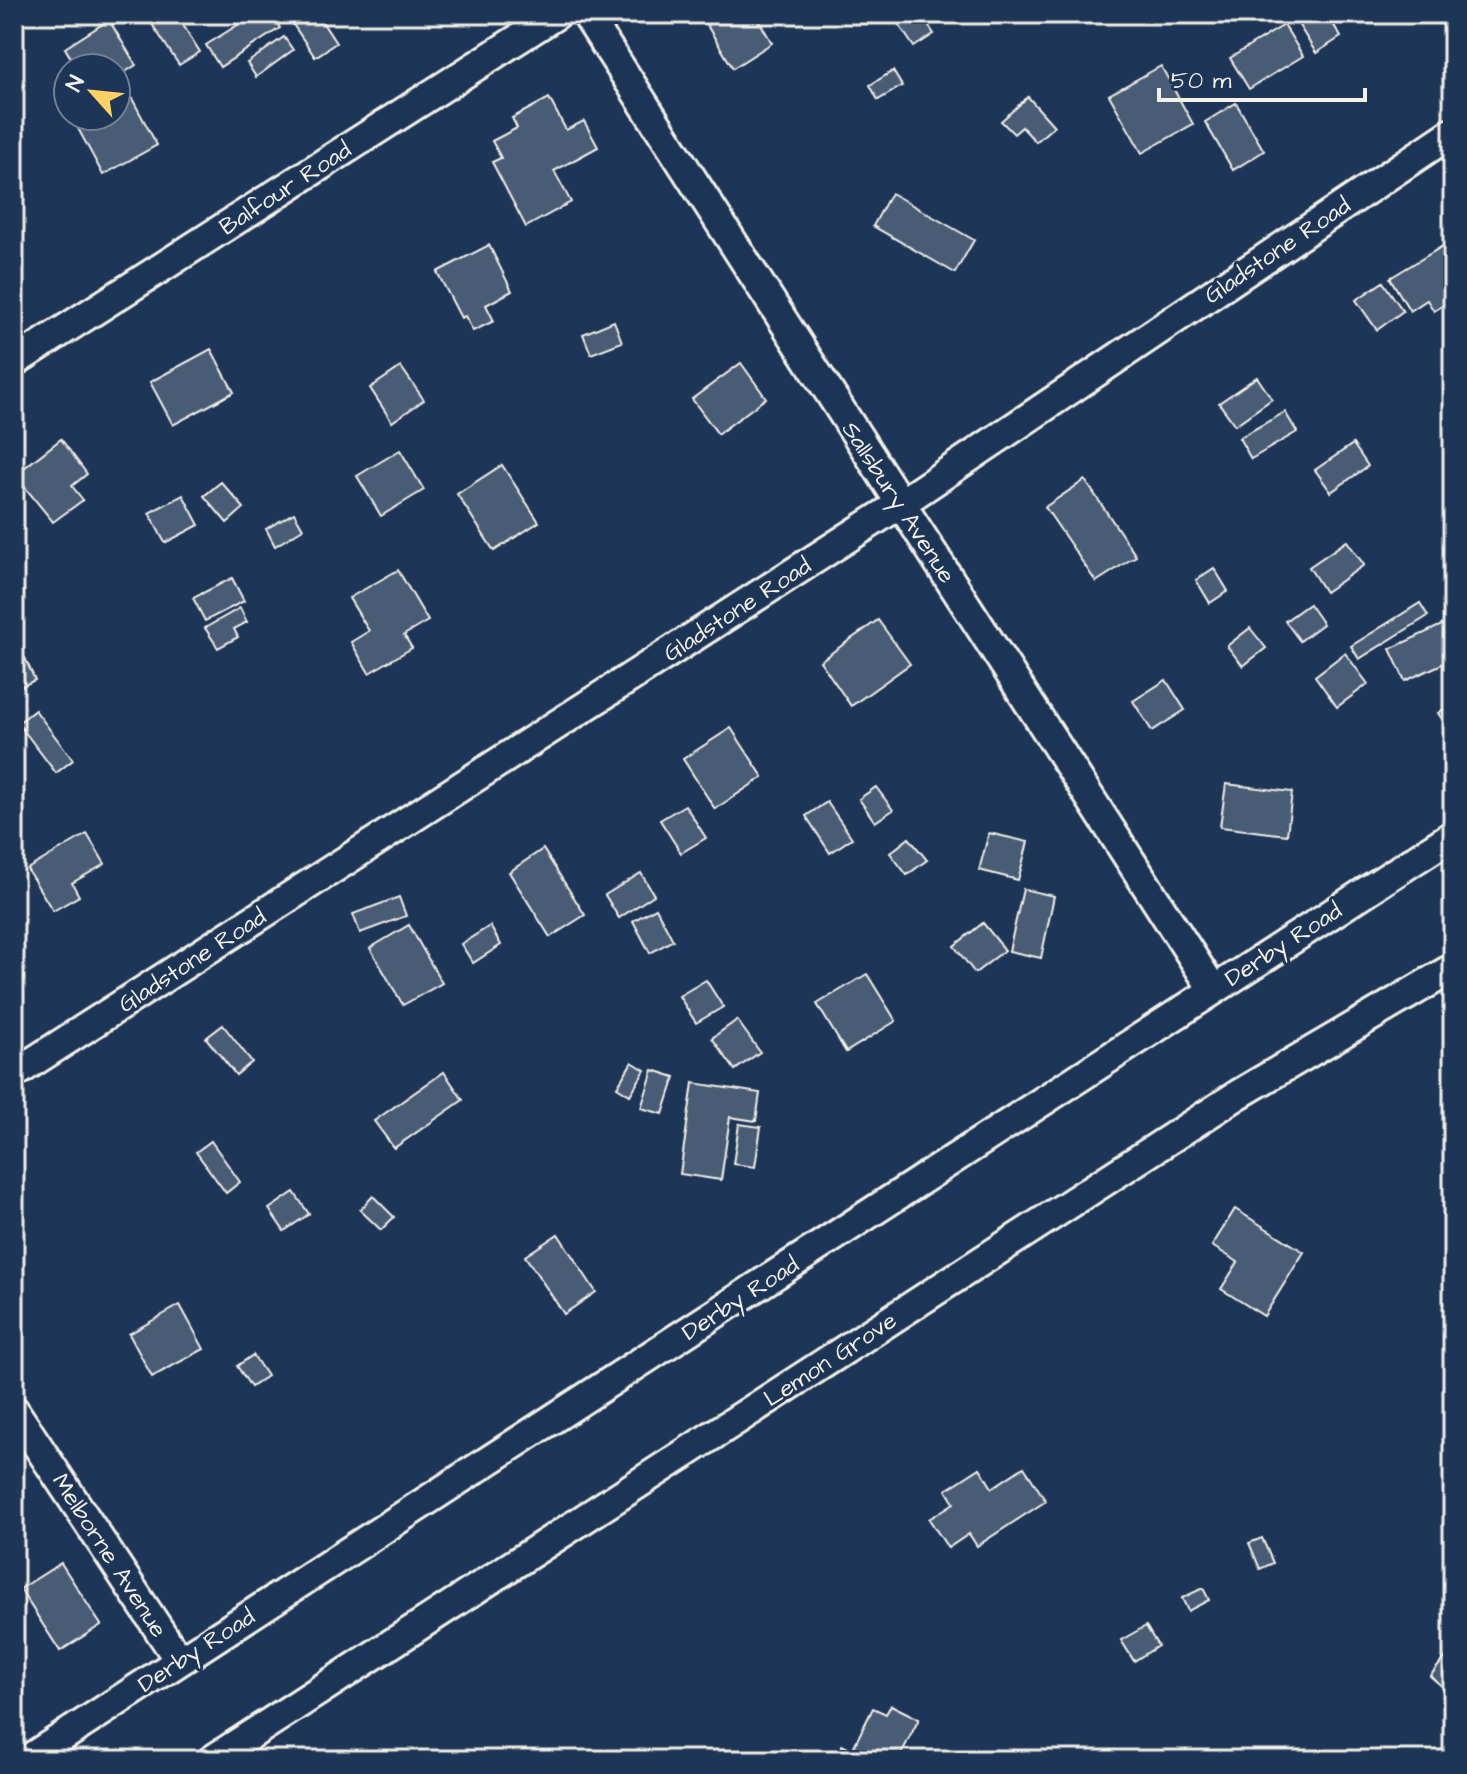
<svg xmlns="http://www.w3.org/2000/svg" width="1467" height="1774" font-family="'Architects Daughter',sans-serif">
<style>
.building{fill:#485b74;stroke:#f4f1e8;stroke-width:2}
.lines{fill:none;stroke-linecap:round;stroke-linejoin:round}
.minor-casing{stroke:#f4f1e8;stroke-width:34}
.minor{stroke:#1d3557;stroke-width:28}
.labels{text-anchor:middle;stroke-width:6;stroke-linejoin:round;paint-order:stroke}
.street-label{font-size:24px;fill:#f4f1e8;stroke:#1d3557}
</style>
<rect width="100%" height="100%" fill="#1d3557"/>
<filter id="ink" filterUnits="userSpaceOnUse"><feTurbulence type="fractalNoise" baseFrequency=".0125" numOctaves="2"/><feDisplacementMap in="SourceGraphic" scale="16" xChannelSelector="R" yChannelSelector="G"/><feConvolveMatrix kernelMatrix="1 2 1 2 8 2 1 2 1" color-interpolation-filters="sRGB"/></filter>
<g filter="url(#ink)">
<g class="building">
<polygon points="154,14 176,14 200,52 179,65 148,18"/>
<polygon points="255,14 271,14 280,28 220,67 206,45"/>
<polygon points="286,14 317,14 336,43 315,57"/>
<polygon points="700,14 755,14 772,43 733,68"/>
<polygon points="909,14 921,14 934,34 914,47 897,22"/>
<polygon points="1292,14 1327,14 1341,37 1316,53"/>
<polygon points="109,20 136,65 116,78 116,68 77,68 65,48"/>
<polygon points="1284,25 1303,56 1249,89 1230,58"/>
<polygon points="284,37 293,50 256,77 247,63"/>
<polygon points="1161,66 1193,124 1142,153 1109,95"/>
<polygon points="893,71 902,86 878,100 870,85"/>
<polygon points="128,91 157,145 103,175 74,121 83,116 116,116 116,98"/>
<polygon points="1028,97 1054,126 1036,142 1022,127 1014,134 1001,121"/>
<polygon points="549,98 566,130 584,121 598,147 554,171 571,202 526,227 492,162 501,158 492,141 517,128 512,118"/>
<polygon points="1236,103 1264,151 1233,170 1205,122"/>
<polygon points="891,193 974,240 955,273 873,226"/>
<polygon points="489,245 512,291 486,305 494,321 473,331 465,316 461,318 437,272"/>
<polygon points="1443,246 1453,263 1453,299 1434,311 1427,300 1410,311 1390,278"/>
<polygon points="1383,282 1403,311 1377,330 1356,300"/>
<polygon points="614,321 622,342 591,354 583,334"/>
<polygon points="211,349 234,392 173,425 150,382"/>
<polygon points="741,363 766,398 718,434 692,399"/>
<polygon points="401,367 424,400 392,422 370,388"/>
<polygon points="1257,377 1272,399 1235,425 1219,403"/>
<polygon points="1285,412 1297,432 1251,459 1239,438"/>
<polygon points="61,439 87,474 72,486 83,500 53,522 15,475"/>
<polygon points="1353,444 1368,466 1331,492 1315,470"/>
<polygon points="400,450 424,490 381,516 357,476"/>
<polygon points="502,465 539,522 494,551 457,494"/>
<polygon points="1085,480 1136,556 1096,582 1045,507"/>
<polygon points="221,482 244,508 227,523 204,496"/>
<polygon points="183,495 199,525 165,543 149,513"/>
<polygon points="294,513 303,529 275,546 266,529"/>
<polygon points="1347,541 1364,565 1325,592 1309,567"/>
<polygon points="1214,568 1228,591 1210,603 1196,580"/>
<polygon points="398,570 428,621 404,635 412,648 369,673 351,642 369,631 349,598"/>
<polygon points="232,578 244,601 205,621 193,598"/>
<polygon points="1420,603 1428,616 1359,659 1351,646"/>
<polygon points="1309,604 1323,624 1300,641 1285,621"/>
<polygon points="240,608 247,622 234,629 238,637 218,648 205,628"/>
<polygon points="878,620 910,664 851,706 820,661"/>
<polygon points="1448,622 1453,633 1453,659 1405,681 1390,649"/>
<polygon points="1250,628 1266,648 1243,666 1227,646"/>
<polygon points="1345,653 1368,684 1337,707 1315,676"/>
<polygon points="25,658 35,680 14,690 14,664"/>
<polygon points="1166,680 1185,710 1152,731 1133,701"/>
<polygon points="1453,703 1453,736 1438,713"/>
<polygon points="35,710 73,760 56,773 18,723"/>
<polygon points="731,728 763,777 715,809 683,759"/>
<polygon points="1226,784 1292,792 1287,835 1220,827"/>
<polygon points="876,787 893,810 875,822 859,799"/>
<polygon points="827,802 852,838 830,853 806,816"/>
<polygon points="685,805 706,838 681,853 660,820"/>
<polygon points="989,833 1028,842 1018,880 979,870"/>
<polygon points="87,834 105,864 72,883 79,896 53,911 27,869"/>
<polygon points="909,838 927,860 907,875 890,853"/>
<polygon points="543,849 585,915 550,937 509,872"/>
<polygon points="641,873 654,895 619,918 605,895"/>
<polygon points="1023,889 1054,896 1041,958 1009,951"/>
<polygon points="399,897 406,916 360,933 353,914"/>
<polygon points="656,908 673,940 650,953 633,921"/>
<polygon points="983,923 1005,950 975,973 954,946"/>
<polygon points="409,925 442,983 403,1005 370,948"/>
<polygon points="490,926 501,945 473,963 461,944"/>
<polygon points="867,974 896,1021 846,1052 817,1004"/>
<polygon points="706,980 723,1007 696,1023 679,996"/>
<polygon points="737,1020 760,1052 735,1070 712,1038"/>
<polygon points="223,1025 252,1062 236,1075 206,1038"/>
<polygon points="632,1062 645,1070 630,1095 617,1087"/>
<polygon points="653,1070 675,1077 663,1114 641,1108"/>
<polygon points="444,1072 463,1100 394,1148 374,1121"/>
<polygon points="693,1083 760,1093 756,1121 730,1117 721,1180 680,1174"/>
<polygon points="739,1124 761,1127 755,1167 733,1164"/>
<polygon points="211,1141 240,1182 226,1193 196,1152"/>
<polygon points="294,1192 309,1214 284,1231 269,1209"/>
<polygon points="373,1196 394,1217 381,1230 360,1210"/>
<polygon points="1235,1209 1304,1252 1264,1316 1221,1289 1238,1262 1212,1246"/>
<polygon points="558,1234 596,1292 564,1314 525,1256"/>
<polygon points="180,1305 204,1349 152,1377 129,1334"/>
<polygon points="253,1355 267,1376 251,1387 237,1366"/>
<polygon points="1024,1467 1046,1501 977,1546 969,1534 948,1548 929,1519 954,1503 946,1490 980,1468 992,1488"/>
<polygon points="1262,1538 1273,1563 1260,1569 1249,1543"/>
<polygon points="61,1563 101,1625 60,1651 20,1589"/>
<polygon points="1203,1588 1209,1600 1188,1611 1182,1598"/>
<polygon points="1146,1626 1158,1646 1134,1661 1121,1640"/>
<polygon points="1453,1648 1453,1696 1430,1676"/>
<polygon points="891,1705 919,1719 898,1760 834,1760 842,1745 852,1750 873,1708 886,1714"/>
</g>
<g class="lines">
<defs>
<g id="minor">
<polyline points="586,14 1213,989"/>
<polyline points="14,362 557,14"/>
<polyline points="14,1074 900,504 1453,132"/>
<polyline points="14,1410 179,1660"/>
<polyline points="27,1760 1453,835"/>
<polyline points="212,1760 1239,1094 1453,968"/>
</g>
</defs>
<use href="#minor" class="minor-casing"/>
<use href="#minor" class="minor"/>
</g>
</g>
<g class="labels">
<g class="street-label">
<text transform="translate(285 188) rotate(-33)" y="8">Balfour Road</text>
<text transform="translate(1277 250) rotate(-34)" y="8">Gladstone Road</text>
<text transform="translate(899 502) rotate(57)" y="8">Sallsbury Avenue</text>
<text transform="translate(737 609) rotate(-33)" y="8">Gladstone Road</text>
<text transform="translate(1283 944) rotate(-33)" y="8">Derby Road</text>
<text transform="translate(192 960) rotate(-33)" y="8">Gladstone Road</text>
<text transform="translate(740 1298) rotate(-33)" y="8">Derby Road</text>
<text transform="translate(830 1359) rotate(-33)" y="8">Lemon Grove</text>
<text transform="translate(110 1555) rotate(57)" y="8">Melborne Avenue</text>
<text transform="translate(196 1650) rotate(-33)" y="8">Derby Road</text>
</g>
</g>
<rect width="1467" height="1774" fill="none" stroke="#1d3557" stroke-width="48"/>
<rect x="24" y="24" width="1419" height="1726" fill="none" stroke="#f4f1e8" stroke-width="3" filter="url(#ink)"/>
<g transform="translate(92 92) rotate(297)"><circle r="38" fill="#1d3557" stroke="#738091" stroke-width="2"/>
<path d="M0-6L14 30L0 20L-14 30Z" fill="#ffd166"/>
<text y="-12" font-size="22" font-weight="bold" text-anchor="middle" fill="#f4f1e8">N</text>
</g>
<path d="M1159 88v12h206v-12" fill="none" stroke="#f4f1e8" stroke-width="4"/>
<text x="1171" y="88" font-size="24" fill="#f4f1e8" stroke="#1d3557" stroke-width="6" paint-order="stroke">50 m</text>
</svg>
